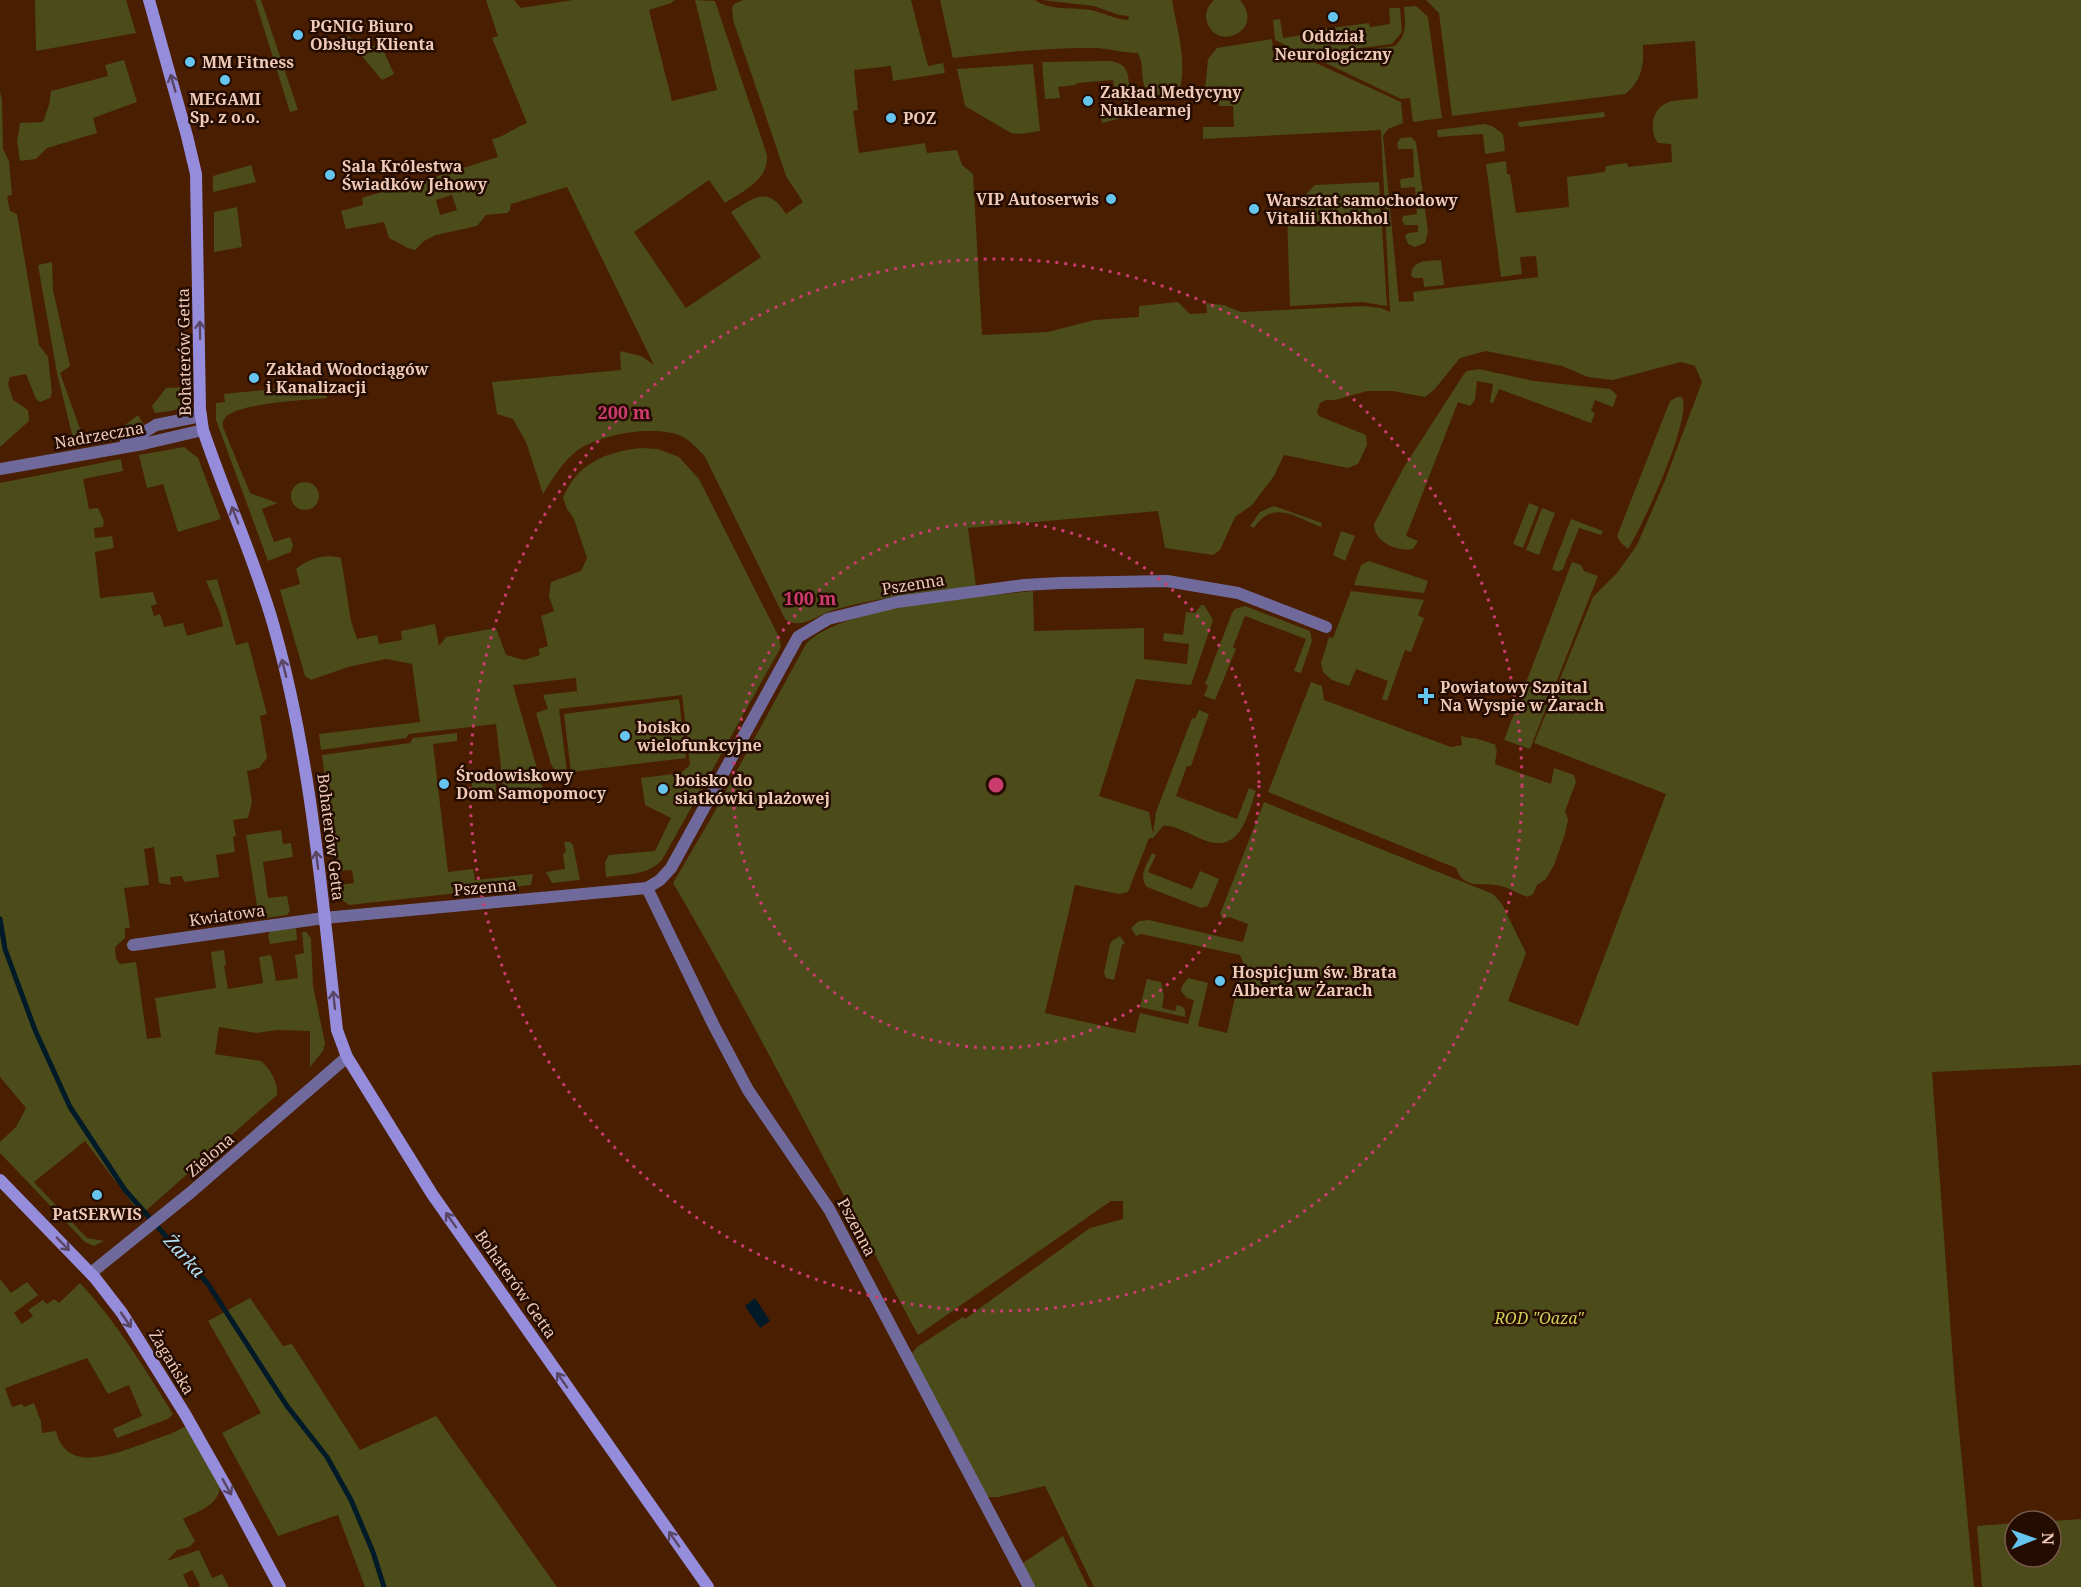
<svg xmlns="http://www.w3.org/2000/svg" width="2081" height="1587" font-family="'Noto Serif',serif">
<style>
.green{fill:#4c4b1a;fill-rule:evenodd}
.water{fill:#001a27}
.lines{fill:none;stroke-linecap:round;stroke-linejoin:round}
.stream{stroke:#001a27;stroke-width:5}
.street{stroke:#706a9c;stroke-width:12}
.secondary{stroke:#968cdc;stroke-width:12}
.oneway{stroke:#584664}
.ring{fill:none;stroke:#cb3c6e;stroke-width:3;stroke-dasharray:3 6}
.poi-dot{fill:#65c5ee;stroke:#250c01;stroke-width:2}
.labels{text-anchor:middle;stroke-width:5;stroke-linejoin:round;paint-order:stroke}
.poi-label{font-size:16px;font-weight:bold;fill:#efcab8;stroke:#250c01;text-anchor:start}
.street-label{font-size:16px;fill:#efcab8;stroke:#250c01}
.park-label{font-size:16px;font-style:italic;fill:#d1d057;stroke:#250c01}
.water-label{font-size:18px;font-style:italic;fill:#b2e0f7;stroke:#250c01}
.centre{fill:#cb3c6e;stroke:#250c01;stroke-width:3}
.ring-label{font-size:18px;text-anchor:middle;font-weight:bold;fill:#cb3c6e;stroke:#250c01;stroke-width:5;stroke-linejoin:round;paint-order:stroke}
</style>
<rect width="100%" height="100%" fill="#491e01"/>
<g class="green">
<polygon points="35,0 126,0 136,33 36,51"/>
<polygon points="255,0 261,0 298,110 290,112"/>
<path d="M486,0H514L521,8L573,0H675L671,3L649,10L672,101L717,90L695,0L715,1L767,155C769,180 743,191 725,203L709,180L634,232L686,308L761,257L731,212C754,198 768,185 786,214L803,202L786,176L733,20L732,8L734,4L743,0H911L928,66L943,63L945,73L893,81L891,66L854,70L858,110L853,111L859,153L925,143L927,153L957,150L962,165L973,174L982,335L1048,332L1094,320L1139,317V306L1178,302L1190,314L1207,313L1206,303L1224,305L1241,312L1363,306L1381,308L1390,312L1381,130L1203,139V127H1234L1233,106H1219L1218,90H1205L1208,59L1217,48L1272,39L1274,61L1305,58L1401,102L1403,123L1388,129L1383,136L1399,302L1414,301L1413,292L1538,277L1536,256L1520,257L1522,274L1501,277L1486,164L1506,161L1507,174H1510L1516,213L1569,207L1567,177L1605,172L1606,166L1627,163L1628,167L1672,162L1671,144L1658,143C1648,130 1652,107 1669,102C1678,99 1689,100 1698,98L1695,41L1643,45C1644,65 1642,81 1625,94L1452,116L1439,13L1426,0H2081V1065L1932,1072L1955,1388L1974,1587H1094L1045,1486L998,1497H981L910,1356L917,1347L963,1317L965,1319L1090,1228L1123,1219V1201H1111L918,1335C836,1184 760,1031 673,883L711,818L806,644C843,605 979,597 1033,591L1034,631L1144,628V659L1187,664L1189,644L1163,641L1164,633L1183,635L1186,612L1195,613L1201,605H1204L1213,620L1191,685L1136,679L1099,796L1149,812L1153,834L1156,812L1192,718L1195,719L1199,710L1209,714L1191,766H1187L1176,796L1237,819L1249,788L1256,791C1249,810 1243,845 1217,843C1207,843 1195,836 1186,832C1178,829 1171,825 1163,826L1153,838H1149L1128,892L1119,894L1075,885L1045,1013L1135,1033L1140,1013L1188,1024L1194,1000L1187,998L1181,991L1182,986L1188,978L1208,983L1198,1026L1227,1033L1243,962L1240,955L1141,934L1136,936L1131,928L1139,921L1149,920L1243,942L1248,924L1229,917L1222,919L1220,914L1264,802L1493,894L1502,904L1526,953L1508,1001L1578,1026L1666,794L1534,743L1593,597L1617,573L1637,545L1664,483L1702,382L1695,366L1681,362L1613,380L1588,377L1562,366L1486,351L1460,358L1434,390L1425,397L1393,391H1367L1335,400H1326L1320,403L1317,412L1319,416L1366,435L1367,445L1358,464L1348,468L1284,455L1274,476L1252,505L1235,517L1220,550L1213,555L1165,548L1158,511L968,528L976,586C927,592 880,597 833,610C817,615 801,631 785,619L704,455C697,449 691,441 683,437C658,424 600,434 578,450C563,461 553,478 543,494L526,442L513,419L497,414L492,382L621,370L620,351L641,356L654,365L567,187L511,204L510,210L507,213L486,215L477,226L436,235L424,241L415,250L408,248L389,238L384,222L346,229L341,211L363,205L362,198L407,184L412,190L421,189L419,182L498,157L492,139C502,138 516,127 527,123L492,38L498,36ZM452,195L457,210L440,215L436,200Z"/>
<path d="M940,0H1035C1050,11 1072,7 1091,10C1104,13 1115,19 1128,20L1129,16L1119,15L1094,6L1042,0H1172C1177,30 1188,63 1179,93C1168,98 1158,96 1147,91C1139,79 1145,66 1138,53C1124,53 1111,49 1097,48C1049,47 1001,53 953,58Z"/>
<path d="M1214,0H1240C1266,30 1217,53 1207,22C1204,13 1208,6 1214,0Z"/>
<path d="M1416,6L1428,17L1442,118L1413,122L1410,98L1401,99L1313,57L1395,46C1408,34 1405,23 1404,7Z"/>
<polygon points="1389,8 1400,8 1402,32 1392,44 1305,55 1275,40 1273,20 1280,19 1283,38 1302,35 1301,32 1369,23 1370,27 1390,24"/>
<polygon points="344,35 383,50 394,74 382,80"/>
<polygon points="124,60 137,102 93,118 97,133 47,148 36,159 20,161 17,141 20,123 43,122 49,105 51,91 108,76 105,65"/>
<path d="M1106,61C1112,61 1119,62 1124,67C1132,75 1130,109 1123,118L1102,123L1101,118L1118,116L1117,105L1124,104L1123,90L1115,91L1113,80L1077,83L1076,85L1058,87L1060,98L1045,99L1042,62Z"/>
<polygon points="1033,64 1040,131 1021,134 1011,133 965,106 957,69"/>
<polygon points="0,91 2,101 3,149 9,161 12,195 7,196 10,211 17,214 39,345 48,357 52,393 50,398 40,402 36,399 26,374 10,377 8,384 13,400 28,410 29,421 0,447"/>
<polygon points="1604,112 1605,117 1519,127 1518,122"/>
<polygon points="1485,124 1492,126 1503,134 1505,151 1485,154 1483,134 1438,137 1437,130"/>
<polygon points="1411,137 1416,142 1428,232 1425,243 1415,247 1408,244 1405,236 1408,233 1418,232 1418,225 1405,225 1402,221 1403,216 1417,214 1415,187 1401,188 1400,181 1401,179 1414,177 1413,149 1398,149 1397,143 1401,138"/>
<polygon points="251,165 256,182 213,192 213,176"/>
<polygon points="1379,182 1387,306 1362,302 1290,306 1287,214 1305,212 1307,193 1315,185"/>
<polygon points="237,207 242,247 214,252 214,212"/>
<path d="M1441,260L1444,285L1424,287L1423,278H1414L1411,275C1413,259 1428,261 1441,260Z"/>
<path d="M52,262L53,290L70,366L60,373L84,440L111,436L138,415L144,425C121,442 103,443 75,447L57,373L38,265Z"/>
<path d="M1479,369L1534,381L1610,389L1617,395L1613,407L1595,400L1591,411L1595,413L1591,423L1499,389L1493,403L1490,402L1493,384L1477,381L1475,400L1470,406L1458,402L1406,536L1418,541L1413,549C1397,552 1374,542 1374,524L1404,467L1464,374L1467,371Z"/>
<path d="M305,386L306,392L325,390L327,398C307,400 236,403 225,418C222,421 223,423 223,427L250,493L278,503L262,509L274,542L290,537L293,545L291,552L268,561L216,420V403L225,402L224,394Z"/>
<path d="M186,387C187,412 176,410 155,413L152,406L166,388Z"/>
<path d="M1677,397H1682C1693,418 1642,527 1628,549L1621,543L1617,536L1670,401Z"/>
<polygon points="184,447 198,458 221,519 178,532 163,484 147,488 139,455"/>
<path d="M641,448L658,449L679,457L699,479L779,637L781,647L662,860C647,876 626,874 606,877L605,862L609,855L655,851L671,818L645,805L641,778L681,773L690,765L682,695L559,709L567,772C558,772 555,772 551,764L536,713L548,709L543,695L577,691L576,678L513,685L543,789L504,794L496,724L409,734L406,738L321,750L319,734L420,722L412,664L386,659L348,667L311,680L305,676L280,590L300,584L296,569C308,559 325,553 341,558L351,621L357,639L377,635L379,644L402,640L401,631L435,624L439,646L446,637L496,628L506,655L524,660L540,655L538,649L548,646L541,616L554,611L549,596L551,582L581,571L587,558L574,519L567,509L563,498C577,463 606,452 641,448Z"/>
<path d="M121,459L123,471L83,479L89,509L98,508L104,521L103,527L94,528L95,538L112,536L114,548L95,552L100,598L153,592L157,604L151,606L154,616L160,614L164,627L183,623L187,636L223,626L220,613L206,581L217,579L236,645L248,642L267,714L260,716L267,758L259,768L247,771L252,802L248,818L233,820L236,836L233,837L235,852L216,855L219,877L184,882L182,876L170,877L171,885L159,883L154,847L144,849L149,885L124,888L130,928H125V938L115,947L116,959L120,964L136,962L147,1039L161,1037L155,998L216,988L211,952L224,950L226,965L224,966L228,989L263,983L259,957L270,955L272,958L276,981L298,978L295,955L304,953L302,932H306L311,938L313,986L325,1043L323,1051L310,1067V1031L277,1030L256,1033L219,1027L215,1054L261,1061C271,1070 278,1082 277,1095L141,1215L85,1141L34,1182L87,1238L104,1241L94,1246L85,1242L0,1153V1142L16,1127L26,1108L0,1077V483Z"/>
<circle cx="305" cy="496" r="14"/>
<polygon points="1529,503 1539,507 1523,548 1513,544"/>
<path d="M1274,506L1322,523L1321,527C1295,517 1273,499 1254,528L1250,526L1260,512Z"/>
<polygon points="1542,508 1555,513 1539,555 1526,550"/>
<polygon points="1571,519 1603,531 1601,535 1579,528 1563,569 1558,572 1552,569"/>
<polygon points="1341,531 1355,536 1345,561 1333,555"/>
<polygon points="1369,561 1428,581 1424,593 1354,585 1361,565"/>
<polygon points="1572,562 1581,565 1584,571 1598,576 1530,749 1504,740"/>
<polygon points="1351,591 1424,600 1418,615 1424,618 1411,652 1405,650 1387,701 1382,699 1388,681 1356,669 1349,686 1332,680 1323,672 1321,663 1329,637 1333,638"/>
<polygon points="1245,606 1310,631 1312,641 1301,673 1294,671 1306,639 1245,616 1233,647 1236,649 1215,700 1204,696 1208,686 1205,684 1232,613 1235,609"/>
<path d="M1311,682L1322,686L1324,700L1451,747L1462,745L1461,736L1469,738H1475L1496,745L1495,748L1497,749L1495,764L1551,784L1554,768L1574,775L1576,782L1565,811L1568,820L1565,834L1554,865L1546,879L1537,885L1533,894L1528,897C1518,894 1506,886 1496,885C1480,883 1463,889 1456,868L1268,792Z"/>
<polygon points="679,699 686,758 571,772 564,714"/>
<polygon points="457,733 457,741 433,744 448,872 473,869 475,880 533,874 531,885 349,905 341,899 339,885 354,883 352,870 337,871 322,755 410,743 413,738"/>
<polygon points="495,770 496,792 473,795 470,772"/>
<polygon points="281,830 283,844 291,843 293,857 263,862 268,898 287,896 290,911 287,915 259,919 246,835"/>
<polygon points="564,842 570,842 573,845 580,880 552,883 546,872 565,869 563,854 566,852"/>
<path d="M1152,853L1156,855L1148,872L1192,889L1200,871L1219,879L1208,906L1201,908L1147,887C1138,876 1147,865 1152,853Z"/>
<polygon points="296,928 297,940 270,944 268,936 270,931"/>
<polygon points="1120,936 1125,943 1122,945 1114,980 1106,978 1104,973 1110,944 1112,941"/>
<polygon points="1147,979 1161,982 1164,995 1162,1008 1175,1011 1177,1005 1183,1007 1185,1010 1185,1017 1140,1007"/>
<path d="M0,1279L11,1293L27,1282L38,1295L14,1313L22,1324L33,1316L28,1310L43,1300L47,1304L54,1299L59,1303L80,1283C117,1322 144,1368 173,1414L168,1419L117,1438L113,1429L142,1416L129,1385L108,1394L87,1358L5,1388L12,1407L22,1404L24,1407L34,1403L41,1422L42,1433L56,1431C66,1474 114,1454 143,1444C157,1438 173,1434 186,1426L220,1486C219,1505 199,1511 183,1519L195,1541L189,1547L177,1550L167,1561L199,1550L212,1578L222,1574L229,1587H198L200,1585L192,1570L183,1575L189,1587H0Z"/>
<polygon points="250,1298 283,1346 292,1344 360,1450 436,1416 557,1587 365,1587 338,1515 278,1536 222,1433 261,1413 208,1321"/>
<polygon points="2081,1519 2081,1587 1982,1587 1977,1526 2015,1523 2015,1557 2051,1557 2051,1521"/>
<polygon points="1063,1536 1088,1587 1034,1587 1023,1563"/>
</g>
<polygon class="water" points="755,1298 770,1321 760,1328 745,1306"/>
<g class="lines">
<polyline class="stream" points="0,919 5,949 35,1030 70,1107 125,1190 208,1284 287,1406 327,1457 351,1500 373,1552 384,1587"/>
<g class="street">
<polyline points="125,444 156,425 201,416"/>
<polyline points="0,469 143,444 203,430"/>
<polyline points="647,888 714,1026 748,1090 829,1209 1029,1587"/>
<polyline points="133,945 324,918 647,888 660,880 671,868 798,637 828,619 897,602 1024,585 1060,583 1167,581 1238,593 1326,627"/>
<polyline points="91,1273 190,1193 347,1057"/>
</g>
<g class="secondary">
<path d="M149,0L187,136L196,174L200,409L203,430C225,496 255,559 274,627C311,758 322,895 337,1030L347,1057L432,1194L708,1587"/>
<polyline points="0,1180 95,1278 122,1313 185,1414 228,1490 280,1587"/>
</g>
</g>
<defs><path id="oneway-shaft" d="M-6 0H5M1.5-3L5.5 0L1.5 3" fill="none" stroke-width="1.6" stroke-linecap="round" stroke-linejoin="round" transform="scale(1.5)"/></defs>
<g class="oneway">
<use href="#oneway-shaft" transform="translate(173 83) rotate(-106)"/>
<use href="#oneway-shaft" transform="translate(200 330) rotate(-91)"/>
<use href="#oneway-shaft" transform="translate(235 515) rotate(-111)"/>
<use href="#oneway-shaft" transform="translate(284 668) rotate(-104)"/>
<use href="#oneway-shaft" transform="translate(317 860) rotate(-97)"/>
<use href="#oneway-shaft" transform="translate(334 1000) rotate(-96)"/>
<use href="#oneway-shaft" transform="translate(451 1220) rotate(-125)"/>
<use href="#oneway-shaft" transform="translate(63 1244) rotate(46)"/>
<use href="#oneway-shaft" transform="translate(126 1320) rotate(56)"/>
<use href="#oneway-shaft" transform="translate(562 1380) rotate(-125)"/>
<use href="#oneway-shaft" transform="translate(227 1487) rotate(61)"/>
<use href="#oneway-shaft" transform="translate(674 1539) rotate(-125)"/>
</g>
<g class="ring">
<circle cx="996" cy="785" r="263"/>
<circle cx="996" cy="785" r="526"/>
</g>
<g class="poi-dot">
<circle cx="1333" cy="17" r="6"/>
<circle cx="298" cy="35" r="6"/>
<circle cx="190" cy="62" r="6"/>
<circle cx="225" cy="80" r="6"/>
<circle cx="1088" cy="101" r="6"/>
<circle cx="891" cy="118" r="6"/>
<circle cx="330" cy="175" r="6"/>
<circle cx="1111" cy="199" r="6"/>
<circle cx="1254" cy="209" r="6"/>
<circle cx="254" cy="378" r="6"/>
<path d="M1423 687h6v6h6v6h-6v6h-6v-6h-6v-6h6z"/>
<circle cx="625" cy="736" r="6"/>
<circle cx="444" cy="784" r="6"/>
<circle cx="663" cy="789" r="6"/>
<circle cx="1220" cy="981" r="6"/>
<circle cx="97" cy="1195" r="6"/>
</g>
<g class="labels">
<g class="poi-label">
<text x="310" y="32">PGNIG Biuro<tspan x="310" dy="18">Obsługi Klienta</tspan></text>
<text x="1333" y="42" text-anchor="middle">Oddział<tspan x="1333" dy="18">Neurologiczny</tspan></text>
<text x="202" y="68">MM Fitness</text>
<text x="1100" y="98">Zakład Medycyny<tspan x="1100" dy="18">Nuklearnej</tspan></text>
<text x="225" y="105" text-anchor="middle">MEGAMI<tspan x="225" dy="18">Sp. z o.o.</tspan></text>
<text x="903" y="124">POZ</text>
<text x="342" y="172">Sala Królestwa<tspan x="342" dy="18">Świadków Jehowy</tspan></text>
<text x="1099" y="205" text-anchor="end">VIP Autoserwis</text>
<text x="1266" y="206">Warsztat samochodowy<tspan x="1266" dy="18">Vitalii Khokhol</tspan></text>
<text x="266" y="375">Zakład Wodociągów<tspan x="266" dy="18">i Kanalizacji</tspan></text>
<text x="1440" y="693">Powiatowy Szpital<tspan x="1440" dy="18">Na Wyspie w Żarach</tspan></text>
<text x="637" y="733">boisko<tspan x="637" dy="18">wielofunkcyjne</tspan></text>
<text x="456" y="781">Środowiskowy<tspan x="456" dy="18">Dom Samopomocy</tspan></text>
<text x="675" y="786">boisko do<tspan x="675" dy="18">siatkówki plażowej</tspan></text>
<text x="1232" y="978">Hospicjum św. Brata<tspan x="1232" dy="18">Alberta w Żarach</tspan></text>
<text x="97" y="1220" text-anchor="middle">PatSERWIS</text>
</g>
<g class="street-label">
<text transform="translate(184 352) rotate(-91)" y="6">Bohaterów Getta</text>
<text transform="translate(99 435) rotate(-10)" y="6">Nadrzeczna</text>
<text transform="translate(913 584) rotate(-9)" y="6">Pszenna</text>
<text transform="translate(331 837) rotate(83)" y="6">Bohaterów Getta</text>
<text transform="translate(485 887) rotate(-5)" y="6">Pszenna</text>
<text transform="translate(227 915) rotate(-8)" y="6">Kwiatowa</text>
<text transform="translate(210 1155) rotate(-41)" y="6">Zielona</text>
<text transform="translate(857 1227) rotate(62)" y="6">Pszenna</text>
<text transform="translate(516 1284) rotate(55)" y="6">Bohaterów Getta</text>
<text transform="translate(172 1362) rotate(59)" y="6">Żagańska</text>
</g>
<g class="park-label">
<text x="1539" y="1324">ROD "Oaza"</text>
</g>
<g class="water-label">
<text transform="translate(184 1256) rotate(48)" y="6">Żarka</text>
</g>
</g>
<circle cx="996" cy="785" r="9" class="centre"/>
<g class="ring-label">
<text x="624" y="419">200 m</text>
<text x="810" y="605">100 m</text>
</g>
<g transform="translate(2033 1539) rotate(89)"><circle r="28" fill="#250c01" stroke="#76584a" stroke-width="1.5"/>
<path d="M0-4.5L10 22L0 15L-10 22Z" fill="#65c5ee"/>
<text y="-9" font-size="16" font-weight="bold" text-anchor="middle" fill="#efcab8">N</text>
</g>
</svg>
